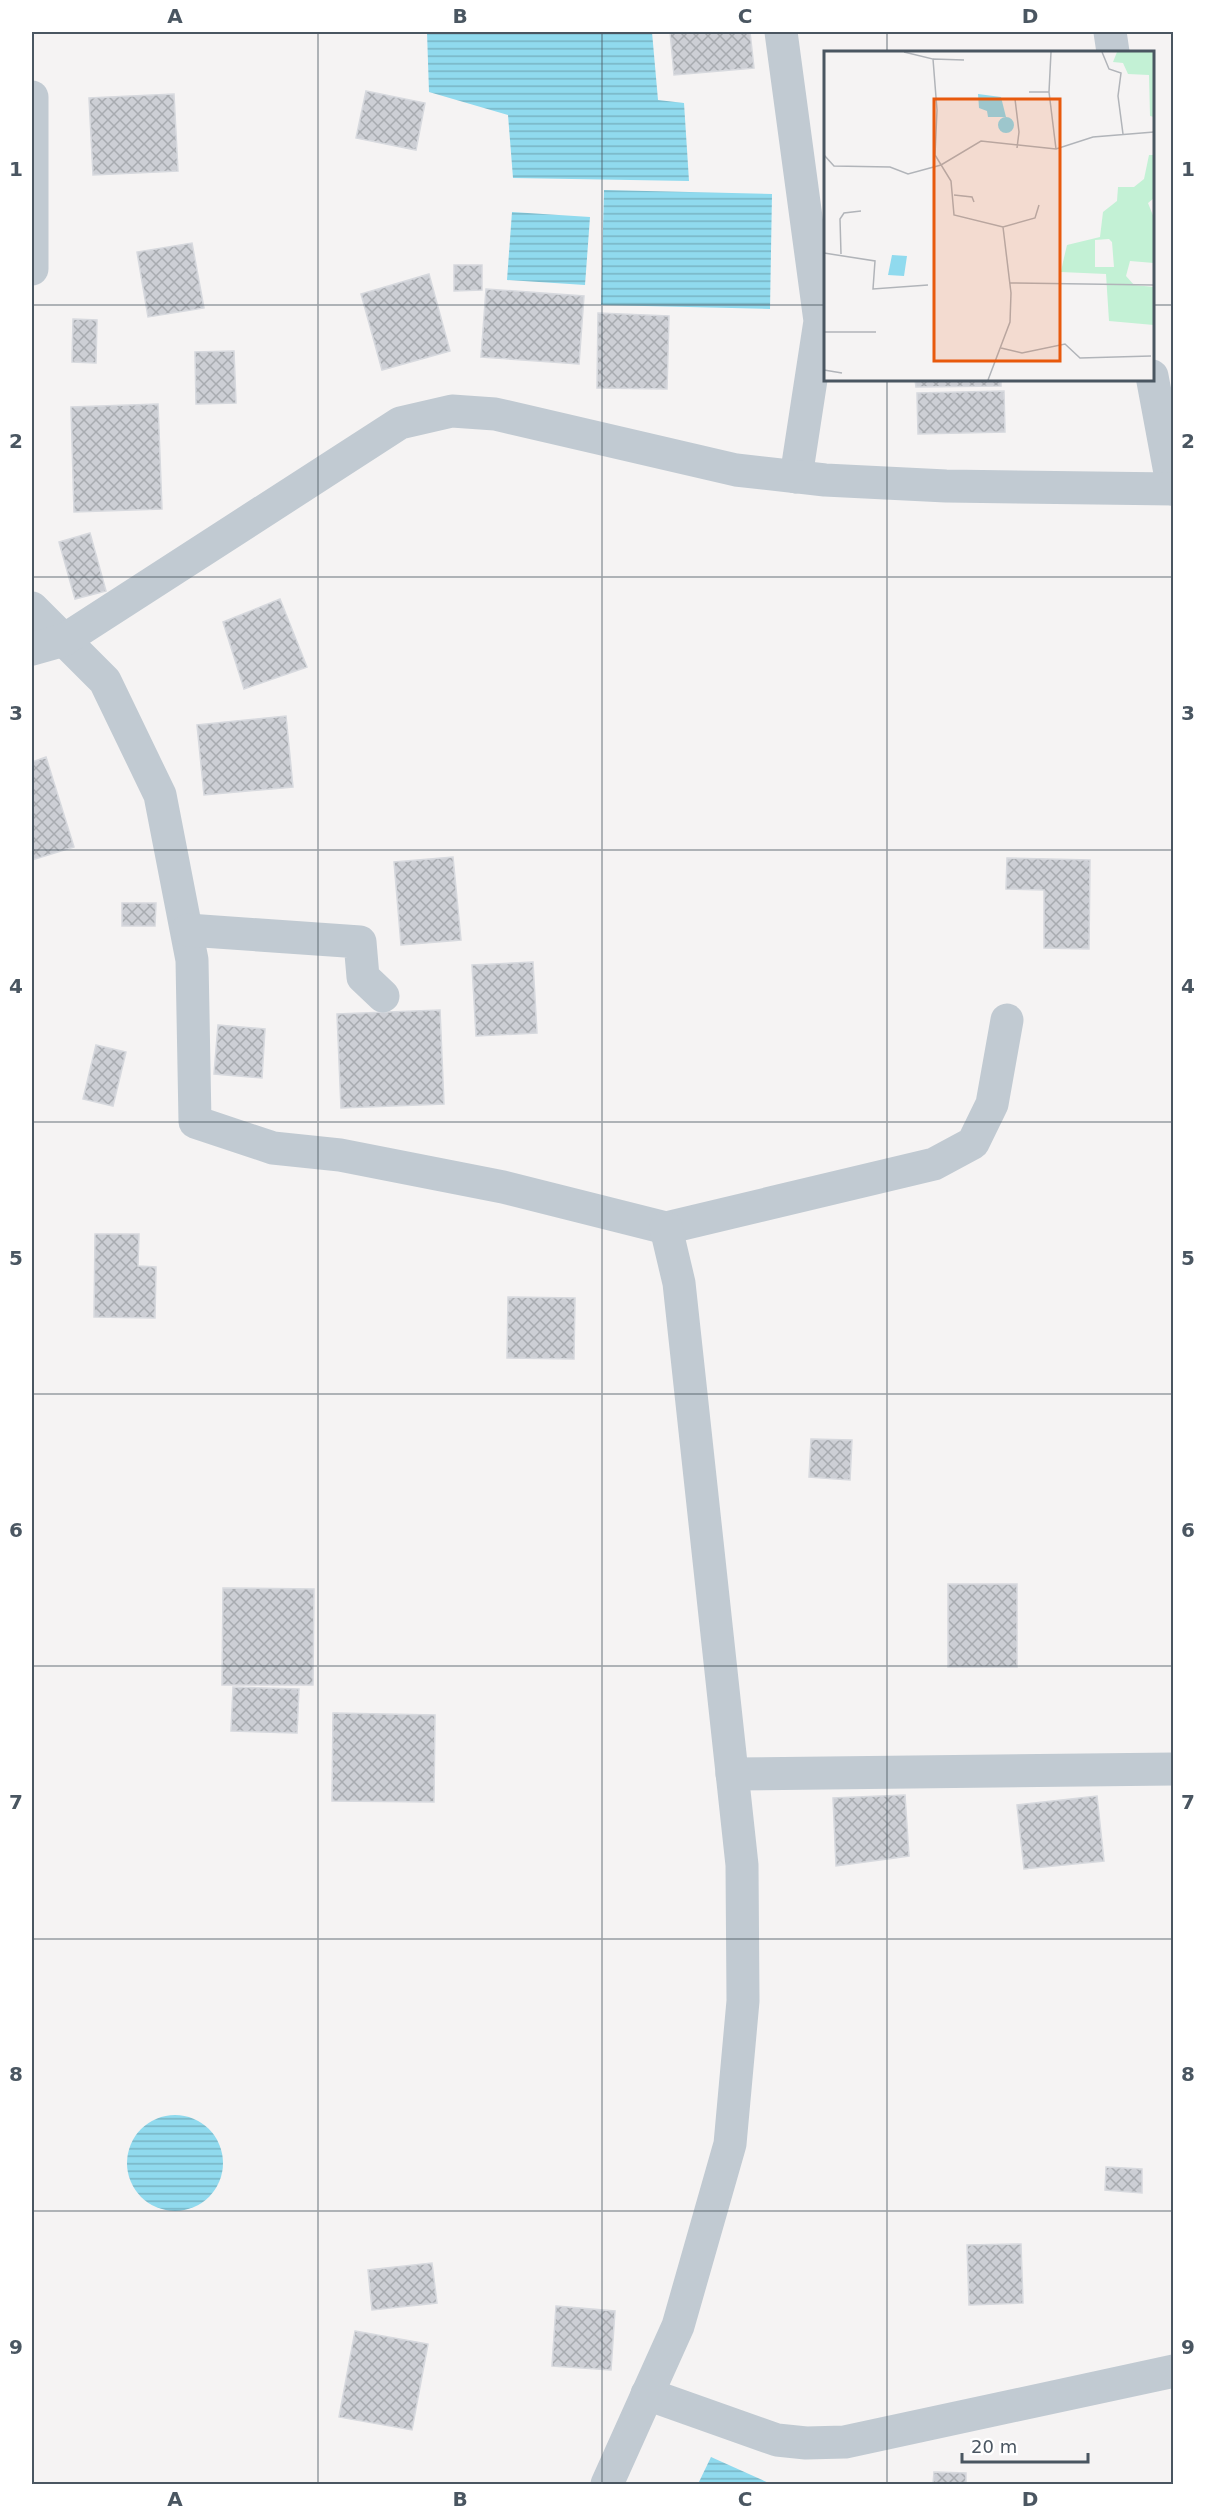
<svg xmlns="http://www.w3.org/2000/svg" width="1205" height="2516" font-family="'DejaVu Sans',sans-serif">
<style>
.water{fill:url(#water-rules)}
.building{fill:url(#building-cross-hatch);stroke:#d7d9de;stroke-width:1.5}
.lines{fill:none;stroke-linecap:round;stroke-linejoin:round}
.minor{stroke:#c1cad2;stroke-width:33}
.grid{fill:none;stroke:#4a5661;stroke-width:1.5;stroke-opacity:0.55}
.inset-road{fill:none;stroke:#b1b4b9;stroke-width:1.5}
.view{fill:#e8590c;fill-opacity:0.15;stroke:#e8590c;stroke-width:3}
.inset-edge{fill:none;stroke:#4a5661;stroke-width:3}
.neatline{fill:none;stroke:#4a5661;stroke-width:2}
.grid-label{font-size:20px;text-anchor:middle;font-weight:bold;fill:#4a5661}
</style>
<defs>
<pattern id="water-rules" width="6" height="5" patternUnits="userSpaceOnUse" patternTransform="scale(1.5)"><rect width="6" height="5" fill="#90daee"/><path d="M0 2.5h6" fill="none" stroke="#78b4c4"/></pattern>
<pattern id="building-cross-hatch" width="8" height="8" patternUnits="userSpaceOnUse" patternTransform="scale(1.5)"><rect width="8" height="8" fill="#cdcfd5"/><path d="M0 0l8 8M0 8l8-8" fill="none" stroke="#a8abb0"/></pattern>
</defs>
<rect width="100%" height="100%" fill="#f5f3f3"/>
<g class="water">
<polygon points="427,32 652,32 658,100 684,103 689,181 513,178 508,115 429,92"/>
<polygon points="604,190 772,194 770,309 601,305"/>
<polygon points="512,212 590,217 585,285 507,280"/>
<circle cx="175" cy="2163" r="48"/>
<polygon points="711,2457 771,2484 698,2484"/>
</g>
<g class="building">
<polygon points="670,32 750,32 754,68 674,75"/>
<polygon points="366,91 425,103 416,150 356,138"/>
<polygon points="174,94 178,171 93,175 89,98"/>
<polygon points="192,243 204,308 148,317 137,252"/>
<polygon points="454,265 482,265 482,290 454,291"/>
<polygon points="429,274 450,351 382,370 361,294"/>
<polygon points="486,289 584,296 579,364 481,357"/>
<polygon points="598,313 669,316 667,389 597,388"/>
<polygon points="73,319 97,320 96,363 72,362"/>
<polygon points="234,351 236,403 196,404 195,352"/>
<polygon points="915,380 1001,380 1001,386 916,387"/>
<polygon points="1004,391 1005,432 918,434 917,393"/>
<polygon points="158,404 162,509 74,512 71,407"/>
<polygon points="90,533 106,591 75,599 59,542"/>
<polygon points="280,599 307,667 244,689 223,622"/>
<polygon points="286,716 293,787 204,795 197,725"/>
<polygon points="46,757 74,847 32,860 32,762"/>
<polygon points="453,857 461,940 401,945 394,862"/>
<polygon points="1007,858 1090,860 1089,949 1044,948 1044,890 1006,889"/>
<polygon points="122,903 156,903 155,926 122,926"/>
<polygon points="533,962 537,1033 476,1036 472,965"/>
<polygon points="440,1010 444,1104 341,1108 337,1014"/>
<polygon points="218,1025 265,1029 262,1078 214,1074"/>
<polygon points="96,1045 126,1052 113,1106 83,1099"/>
<polygon points="95,1234 139,1234 138,1266 156,1267 155,1318 94,1317"/>
<polygon points="508,1297 575,1298 574,1359 507,1358"/>
<polygon points="811,1439 852,1440 850,1480 809,1477"/>
<rect x="948" y="1584" width="69" height="83"/>
<polygon points="223,1588 314,1589 313,1685 222,1685"/>
<polygon points="233,1687 299,1689 297,1733 231,1731"/>
<polygon points="333,1713 435,1715 434,1802 332,1801"/>
<polygon points="905,1795 909,1856 836,1866 833,1798"/>
<polygon points="1097,1796 1104,1861 1024,1869 1017,1805"/>
<polygon points="1106,2167 1142,2169 1142,2193 1105,2190"/>
<polygon points="1021,2244 1023,2303 969,2305 967,2245"/>
<polygon points="432,2263 437,2303 372,2310 368,2270"/>
<polygon points="556,2306 615,2311 611,2370 552,2366"/>
<polygon points="355,2331 428,2344 412,2430 339,2417"/>
<polygon points="934,2472 966,2473 966,2484 933,2484"/>
</g>
<g class="lines">
<g class="minor">
<polyline points="781,32 820,321 796,477"/>
<polyline points="1110,32 1113,52"/>
<polyline points="32,97 32,269"/>
<polyline points="1152,376 1173,489"/>
<polyline points="32,608 105,681 160,795 192,960 195,1122 273,1148 340,1155 503,1187 666,1228 934,1164 973,1143 992,1104 1007,1020"/>
<polyline points="32,649 64,640 400,423 452,411 495,414 736,470 825,480 946,486 1174,489"/>
<polyline points="188,930 360,942 363,977 383,996"/>
<polyline points="732,1774 1174,1769"/>
<polyline points="647,2394 777,2440 806,2443 845,2442 1174,2371"/>
<polyline points="607,2484 678,2326 730,2144 743,2001 742,1865 679,1283 666,1228"/>
</g>
</g>
<path class="grid" d="M318,32V2484M602,32V2484M887,32V52M32,305H826M1152,305H1174M887,380V2484M32,577H1174M32,850H1174M32,1122H1174M32,1394H1174M32,1666H1174M32,1939H1174M32,2211H1174"/>
<g transform="translate(824 51)">
<rect width="330" height="330" fill="#f5f3f3"/>
<path d="M293,1H330V66L326,65L325,24L304,23L299,12L289,11ZM325,104H330V147L324,152L330,167V212L306,210L302,225L310,234L330,236V274L285,270L282,223L237,221L239,211L243,194L276,186L279,161L293,150L294,136H310L320,128ZM285,188L288,191L290,216H271V189Z" fill="#c3f1d5" fill-rule="evenodd"/>
<path d="M154,43L177,46L182,66H164L163,60L155,57ZM174 74a8 8 0 1 1 16 0a8 8 0 1 1-16 0ZM68,204L83,205L80,225L64,224Z" fill="#90daee"/>
<path class="inset-road" d="M80,1L109,8L113,59L111,104L127,130L130,164L179,176L211,167L215,154M227,1L225,41L232,98M278,1L285,18L297,22L294,45L299,83M109,8L140,9M205,41H225M191,48L195,81L193,97M0,104L10,115L66,116L84,123L117,114L157,90L232,98L269,86L330,81M130,144L148,146L150,151M0,202L51,210L49,238L104,234M17,203L16,168L20,162L37,160M186,232L330,234M0,281H52M177,297L198,302L241,293L256,307L327,305M0,319L18,322M164,329L186,271L187,242L179,176"/>
<path class="view" d="M110,48H236V310H110Z"/>
<rect width="330" height="330" class="inset-edge"/>
</g>
<rect width="1205" height="2516" fill="none" stroke="#ffffff" stroke-width="66"/>
<path d="M962 2453v9h126v-9" fill="none" stroke="#4a5661" stroke-width="3"/>
<text x="971" y="2453" font-size="18" fill="#4a5661" stroke="#ffffff" stroke-width="4.5" paint-order="stroke">20 m</text>
<rect x="33" y="33" width="1139" height="2450" class="neatline"/>
<g class="grid-label">
<text x="175" y="23">A</text>
<text x="460" y="23">B</text>
<text x="745" y="23">C</text>
<text x="1030" y="23">D</text>
<text x="16" y="176">1</text>
<text x="1188" y="176">1</text>
<text x="16" y="448">2</text>
<text x="1188" y="448">2</text>
<text x="16" y="720">3</text>
<text x="1188" y="720">3</text>
<text x="16" y="993">4</text>
<text x="1188" y="993">4</text>
<text x="16" y="1265">5</text>
<text x="1188" y="1265">5</text>
<text x="16" y="1537">6</text>
<text x="1188" y="1537">6</text>
<text x="16" y="1809">7</text>
<text x="1188" y="1809">7</text>
<text x="16" y="2081">8</text>
<text x="1188" y="2081">8</text>
<text x="16" y="2354">9</text>
<text x="1188" y="2354">9</text>
<text x="175" y="2506">A</text>
<text x="460" y="2506">B</text>
<text x="745" y="2506">C</text>
<text x="1030" y="2506">D</text>
</g>
</svg>
